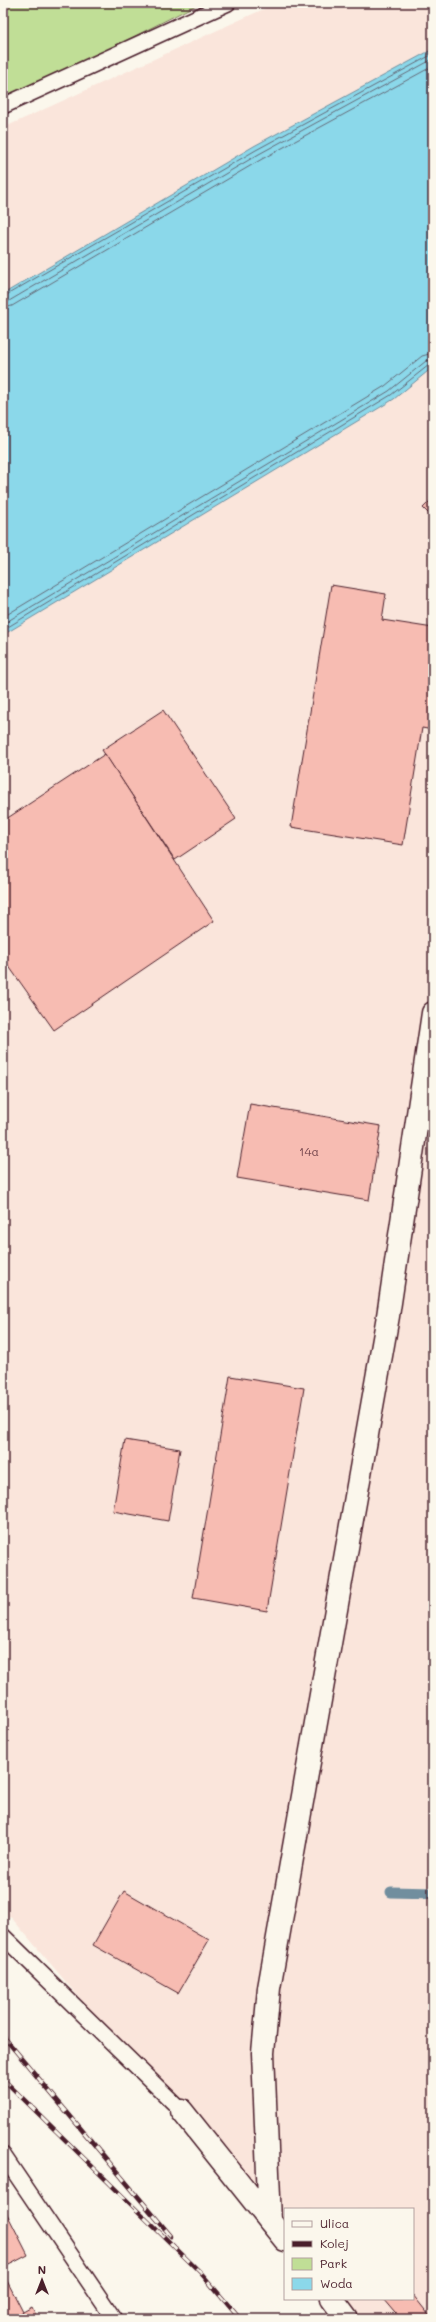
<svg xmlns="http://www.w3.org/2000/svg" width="436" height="2322" font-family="Mali,sans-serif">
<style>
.built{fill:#fae5db}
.green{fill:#c0de96;stroke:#857e60}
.water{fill:#8bd8ea;stroke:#718e9e}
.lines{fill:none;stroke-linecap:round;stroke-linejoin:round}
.shore{stroke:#646977;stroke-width:1}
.stream{stroke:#718e9e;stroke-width:11}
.building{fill:#f7bcb2;stroke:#4a1f2b}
.service-casing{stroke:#4a1f2b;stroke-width:18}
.minor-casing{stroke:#4a1f2b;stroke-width:25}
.service{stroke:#fbf7ec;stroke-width:15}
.minor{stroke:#fbf7ec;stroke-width:22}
.rail-casing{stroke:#4a1f2b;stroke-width:4.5}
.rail{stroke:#fbf7ec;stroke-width:3;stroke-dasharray:9;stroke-linecap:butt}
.labels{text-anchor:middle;stroke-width:3.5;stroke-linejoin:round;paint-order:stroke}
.number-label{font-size:12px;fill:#75464d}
</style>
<rect width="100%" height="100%" fill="#fbf7ec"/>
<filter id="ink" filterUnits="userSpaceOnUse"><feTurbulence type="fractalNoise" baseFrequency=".025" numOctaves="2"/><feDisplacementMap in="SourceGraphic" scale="8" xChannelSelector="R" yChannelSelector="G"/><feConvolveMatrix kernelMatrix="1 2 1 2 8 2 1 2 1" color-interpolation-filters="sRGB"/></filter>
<g filter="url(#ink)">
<polygon class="built" points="277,3 433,3 433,2319 352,2319 335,2299 413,2299 413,2209 285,2209 285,2240 10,1916 3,1920 3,128"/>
<polygon class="green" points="3,3 200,3 3,103"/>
<polygon class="water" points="433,49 433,367 394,399 3,635 3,294 254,146"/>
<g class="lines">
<g class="shore">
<polyline points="3,297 256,150 433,54"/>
<polyline points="3,302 9,301 259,154 433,59"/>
<polyline points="3,308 12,306 262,159 433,66"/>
<polyline points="3,617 385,386 422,356 433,353"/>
<polyline points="3,624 389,391 426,361 433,359"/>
<polyline points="3,630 391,395 429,365 433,364"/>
</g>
<polyline class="stream" points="391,1892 433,1893"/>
</g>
<g class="building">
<polygon points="433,498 433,518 423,508"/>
<polygon points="331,585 386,594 382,620 433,628 433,730 422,728 403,845 291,827"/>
<polygon points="163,710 236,819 175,860 102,750"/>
<polygon points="105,754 214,921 54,1030 3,958 3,821"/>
<polygon points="250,1104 381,1126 369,1200 237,1178"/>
<polygon points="230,1376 304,1388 267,1611 193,1598"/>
<polygon points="125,1440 180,1449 168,1521 113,1511"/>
<polygon points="124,1891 209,1940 178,1993 93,1945"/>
<polygon points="3,2206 28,2255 3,2268"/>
<polygon points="3,2273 23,2312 10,2319 3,2319"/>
<polygon points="413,2295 429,2315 423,2319 401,2319 384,2299 413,2299"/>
<polygon points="32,2307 38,2319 10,2319 23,2312"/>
</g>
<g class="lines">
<defs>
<g id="service">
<polyline points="3,106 228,3"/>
<polyline points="3,1936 182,2111"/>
<polyline points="3,2155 114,2319"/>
</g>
<g id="minor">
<polyline points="182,2111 285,2240"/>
<polyline points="270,2221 263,2053 269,1988 388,1316 433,1013"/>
<polyline points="332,2299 347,2319"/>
</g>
</defs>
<use href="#service" class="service-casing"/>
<use href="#minor" class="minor-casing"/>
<use href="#service" class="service"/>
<use href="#minor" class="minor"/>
<defs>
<g id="rail">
<polyline points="3,2036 171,2236"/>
<polyline points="3,2079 201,2273 240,2319"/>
</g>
</defs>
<use href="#rail" class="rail-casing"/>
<use href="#rail" class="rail"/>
</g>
</g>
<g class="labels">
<g class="number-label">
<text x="309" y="1156">14a</text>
</g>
</g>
<rect width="436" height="2322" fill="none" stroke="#fbf7ec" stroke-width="16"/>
<rect x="8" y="8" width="420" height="2306" fill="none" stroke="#4a1f2b" stroke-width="1.5" filter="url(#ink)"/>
<rect x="284" y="2208" width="130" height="92" fill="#fbf7ec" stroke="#b4a19f"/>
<rect x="292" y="2221" width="20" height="6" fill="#fbf7ec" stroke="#b4a19f"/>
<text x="320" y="2228" font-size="12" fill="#4a1f2b">Ulica</text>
<rect x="292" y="2241" width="20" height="6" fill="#4a1f2b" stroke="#b4a19f"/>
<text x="320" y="2248" font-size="12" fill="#4a1f2b">Kolej</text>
<rect x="292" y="2258" width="20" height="12" fill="#c0de96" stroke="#b4a19f"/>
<text x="320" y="2268" font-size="12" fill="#4a1f2b">Park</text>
<rect x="292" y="2278" width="20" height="12" fill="#8bd8ea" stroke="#b4a19f"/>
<text x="320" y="2288" font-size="12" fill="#4a1f2b">Woda</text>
<g transform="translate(42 2280)" stroke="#fbf7ec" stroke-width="3" paint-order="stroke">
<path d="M0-3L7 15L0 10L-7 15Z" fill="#4a1f2b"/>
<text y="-6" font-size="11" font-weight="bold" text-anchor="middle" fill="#4a1f2b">N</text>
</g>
</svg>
